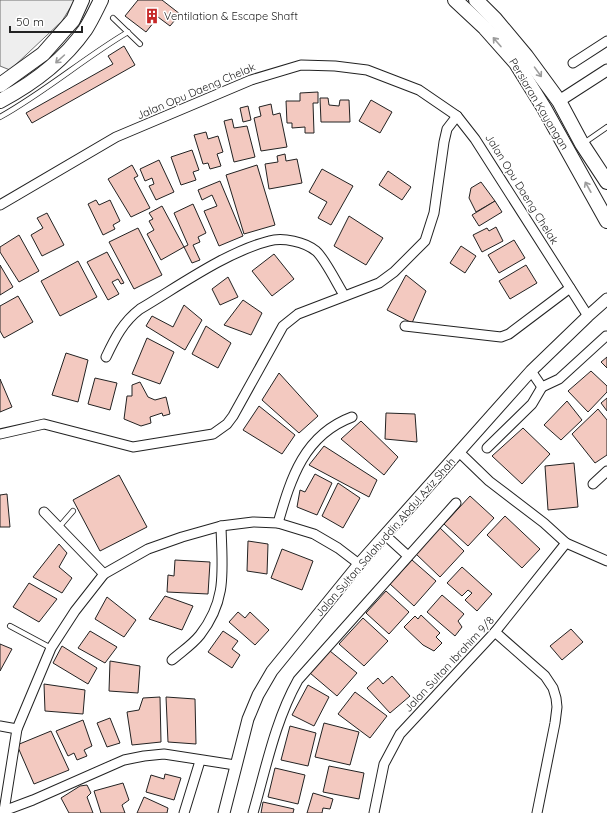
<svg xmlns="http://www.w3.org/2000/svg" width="607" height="813" font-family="Quicksand,sans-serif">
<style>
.green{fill:#eee;stroke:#6f6f6f}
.building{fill:#f3c9c0;stroke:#222}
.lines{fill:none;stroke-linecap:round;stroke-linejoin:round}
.service-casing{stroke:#222;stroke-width:6}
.minor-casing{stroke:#222;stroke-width:11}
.tertiary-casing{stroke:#222;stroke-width:13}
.primary-casing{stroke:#222;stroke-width:16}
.service{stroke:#fff;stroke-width:4.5}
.minor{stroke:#fff;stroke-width:9}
.tertiary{stroke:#fff;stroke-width:11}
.primary{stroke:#fff;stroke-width:14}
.oneway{stroke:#9c9c9c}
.labels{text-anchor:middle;stroke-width:3;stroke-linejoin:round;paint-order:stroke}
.poi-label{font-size:11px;fill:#222;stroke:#fff;text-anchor:start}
.street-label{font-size:11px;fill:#222;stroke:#fff}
</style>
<rect width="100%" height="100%" fill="#fff"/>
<polygon class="green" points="0,0 75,0 62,21 10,70 0,66"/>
<g class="building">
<polygon points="138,0 162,0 180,14 170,26 158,17 146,32 125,16"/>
<polygon points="124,46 135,65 32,123 26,113 113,64 108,56"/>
<polygon points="318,92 318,103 313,103 314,133 305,133 305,127 292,128 292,123 287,123 286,101 300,101 300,93"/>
<polygon points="320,98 328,98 329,105 339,106 340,100 349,100 350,122 321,122"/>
<polygon points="371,100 392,112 380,133 359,121"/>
<polygon points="271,104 273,115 280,113 287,147 261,151 254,118 261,116 259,107"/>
<polygon points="248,106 251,120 243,122 240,108"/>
<polygon points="232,119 234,128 247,126 255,157 234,162 224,121"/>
<polygon points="206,132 208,139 218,136 223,152 217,154 221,166 210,169 208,163 203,164 194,135"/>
<polygon points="192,150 199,170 193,172 196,180 181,185 171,157"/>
<polygon points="285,154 286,161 297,159 302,183 269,189 265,164 278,162 277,156"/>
<polygon points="159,160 174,192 156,200 149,186 154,184 152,178 145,181 140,169"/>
<polygon points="132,165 138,176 134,178 150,208 131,217 108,179"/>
<polygon points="257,165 275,225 244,234 226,175"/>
<polygon points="322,169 353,186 331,225 318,218 327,202 309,192"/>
<polygon points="388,171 411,187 402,200 379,185"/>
<polygon points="220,181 243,236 219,246 204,211 217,206 212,195 202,200 198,190"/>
<polygon points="481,182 495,201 476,212 469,198 471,188"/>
<polygon points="96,200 99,205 110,200 120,221 113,225 115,229 103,235 88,204"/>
<polygon points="495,201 502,212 479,226 472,215"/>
<polygon points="193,204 206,233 198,237 200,242 193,245 200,260 192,263 184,247 188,245 174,213"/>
<polygon points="162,206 184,247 161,260 147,234 154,230 149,221 153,219 149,213"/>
<polygon points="47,213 64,245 42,256 31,235 43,228 37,218"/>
<polygon points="349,216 383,238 366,265 334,246"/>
<polygon points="496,227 503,241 482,252 473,235 487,228 489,231"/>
<polygon points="138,228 162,275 134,289 109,242"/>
<polygon points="19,235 39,271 19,282 0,252 0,247"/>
<polygon points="514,240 525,258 499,273 488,255"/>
<polygon points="461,246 476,256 465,273 450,263"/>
<polygon points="107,252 124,283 121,284 118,279 112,282 119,294 108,300 87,262"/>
<polygon points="274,254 294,279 272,296 252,271"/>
<polygon points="78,261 97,297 60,316 41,281"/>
<polygon points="0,265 13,287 0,295"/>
<polygon points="526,265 537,283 510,299 499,281"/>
<polygon points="406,275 426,291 412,323 387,310"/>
<polygon points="228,277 238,297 220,305 212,289"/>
<polygon points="18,296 33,322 4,338 0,331 0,306"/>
<polygon points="243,300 262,313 251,335 224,325"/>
<polygon points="184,305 202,320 185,350 146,326 152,316 173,327"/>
<polygon points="206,326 231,343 218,368 192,354"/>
<polygon points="147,338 174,352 160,384 132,374"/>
<polygon points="66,353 88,360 78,402 52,395"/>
<polygon points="607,357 607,368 601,362"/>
<polygon points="591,371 607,386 607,392 588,412 568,391"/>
<polygon points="279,373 318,416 299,433 262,400"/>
<polygon points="95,378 117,383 110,410 88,404"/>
<polygon points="0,379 12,407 0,412"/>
<polygon points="140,382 148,397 155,400 166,397 170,414 163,416 162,413 150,417 151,423 141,426 124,419 127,396 132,396 132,385"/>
<polygon points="607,398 607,411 601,403"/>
<polygon points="567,401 582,420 561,440 544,425"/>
<polygon points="259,406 295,435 282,454 243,430"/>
<polygon points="598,409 607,420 607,455 595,463 572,434"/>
<polygon points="386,413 415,414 417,442 385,439"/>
<polygon points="361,421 398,457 384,475 341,439"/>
<polygon points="523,428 550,454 522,484 492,456"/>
<polygon points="324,446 377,480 369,497 309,465"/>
<polygon points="574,463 578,507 548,510 545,466"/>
<polygon points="315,474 332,483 317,515 297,507 300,490 305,492"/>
<polygon points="119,475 147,527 100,551 73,500"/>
<polygon points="338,483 360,498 343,528 322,516"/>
<polygon points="7,494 10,527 0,527 0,495"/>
<polygon points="470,496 494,518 468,546 444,524"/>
<polygon points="505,516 540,549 522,568 487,535"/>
<polygon points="439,527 464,551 440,577 415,553"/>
<polygon points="248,541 268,544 267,574 247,571"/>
<polygon points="59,544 67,553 59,567 72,578 62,593 33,577"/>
<polygon points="282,549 313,561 302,590 271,578"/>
<polygon points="175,560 210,562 208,594 167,592 168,575 174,576"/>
<polygon points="412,560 436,581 414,606 390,584"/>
<polygon points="462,567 492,594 477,611 465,600 472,593 468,590 462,596 447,583"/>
<polygon points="29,583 57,599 39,622 13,607"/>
<polygon points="386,591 409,612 389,634 366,613"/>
<polygon points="442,595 464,614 458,621 462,627 455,636 427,612"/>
<polygon points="165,596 193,606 182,630 149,619"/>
<polygon points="107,597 136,620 124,637 95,619"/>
<polygon points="238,612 245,618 250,612 269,630 255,645 229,622"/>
<polygon points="421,615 440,633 436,637 442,643 434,651 423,645 404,627 415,616 418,619"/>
<polygon points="363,618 388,641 364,666 339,644"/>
<polygon points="571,629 583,642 562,660 550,646"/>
<polygon points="90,631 117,647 105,663 78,648"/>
<polygon points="223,631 238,641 232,649 240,655 232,668 208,652"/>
<polygon points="0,644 12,649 0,671"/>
<polygon points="62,646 97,668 88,684 53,663"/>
<polygon points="330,651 357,673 337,696 310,673"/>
<polygon points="110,661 140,666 138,693 109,691"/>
<polygon points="392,676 410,696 390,713 367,688 378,678 383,684"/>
<polygon points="44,684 85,690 83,714 45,711"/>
<polygon points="308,685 329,697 314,726 292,715"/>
<polygon points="355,692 387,716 370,738 338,714"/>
<polygon points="160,697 161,742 132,745 127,712 139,710 143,698"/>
<polygon points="166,697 195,699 196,744 168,742"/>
<polygon points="110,718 120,743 107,747 97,723"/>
<polygon points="83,720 92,746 84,750 87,756 77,760 74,753 68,756 56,731"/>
<polygon points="324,723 359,732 350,765 315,757"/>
<polygon points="290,726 316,733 308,766 281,760"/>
<polygon points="51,731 69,770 34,784 17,745"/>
<polygon points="329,766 364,773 359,799 323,792"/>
<polygon points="275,768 305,775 298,804 268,797"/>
<polygon points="165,774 181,778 174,800 146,792 151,775 164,779"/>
<polygon points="123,783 129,800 122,805 125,813 101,813 94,791"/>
<polygon points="87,785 91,793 87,797 93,813 69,813 61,798 80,786"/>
<polygon points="313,793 333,799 330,809 323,808 322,813 307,813"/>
<polygon points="144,797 168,808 167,813 137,813"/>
<polygon points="263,802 294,809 293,813 261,813"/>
</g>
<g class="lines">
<defs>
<g id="service">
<polyline points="113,18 140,44"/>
<path d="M0,117C45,92 84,58 128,32"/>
<polyline points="584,143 607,127"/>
<polyline points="60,526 73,511"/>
<polyline points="10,626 51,648"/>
</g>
<g id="minor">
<polyline points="573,63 607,41"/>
<polyline points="0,205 116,137 251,80 301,65 335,66 367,70 419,90 457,116 475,139 588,316"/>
<polyline points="405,326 501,337 509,334 570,288"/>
<path d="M106,357C115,338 123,322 140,309C179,286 226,252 269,241C283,237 305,242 316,251C325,259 337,284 344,295"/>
<polyline points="531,371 542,387 559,379 606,336"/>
<polyline points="0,434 44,424 133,447 213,434 227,424 233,416 283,326 298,314 379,283 394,272 425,241 434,213 444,142 447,129 457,116"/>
<polyline points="487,448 532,404 542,387"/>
<polyline points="459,452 489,481 544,523 566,543 607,561"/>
<polyline points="593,484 607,471"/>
<polyline points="44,512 104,574"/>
<path d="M278,523C291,478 304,435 352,417"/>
<polyline points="385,535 408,556"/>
<polyline points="495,632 545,676 553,688 556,698 557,707 555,723 537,813"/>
<path d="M172,660C181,652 192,645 200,635C228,599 222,569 221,526"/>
<polyline points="0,726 17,729"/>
<polyline points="4,811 17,729 51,648 75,611 104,574 148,549 182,537 221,526 253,522 278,523 314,534 338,548 359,564"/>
<polyline points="1,812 33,800 124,760 144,756 164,754 235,765"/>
<polyline points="184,813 200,761"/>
<path d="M253,813C266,768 275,721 298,680L456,503"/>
<polyline points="374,813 384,764 400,734 495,632 566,543"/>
</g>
<g id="tertiary">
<polyline points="559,101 607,70"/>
<polyline points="224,813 248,719 258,695 272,671 359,564 531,371 588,316 607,299"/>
</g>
<g id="primary">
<polyline points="455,0 485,28 516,63 544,108 607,221"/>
<polyline points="476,0 495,19 526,56 559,101 582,144 607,182"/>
<polyline points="0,85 43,54 73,20 82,0"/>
<path d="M0,101C32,84 64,60 85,30C91,21 96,10 101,0"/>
</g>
</defs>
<use href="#service" class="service-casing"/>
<use href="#minor" class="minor-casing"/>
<use href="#tertiary" class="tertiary-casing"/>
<use href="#primary" class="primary-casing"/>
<use href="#service" class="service"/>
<use href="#minor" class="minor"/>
<use href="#tertiary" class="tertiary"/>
<use href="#primary" class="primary"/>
</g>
<defs><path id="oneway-shaft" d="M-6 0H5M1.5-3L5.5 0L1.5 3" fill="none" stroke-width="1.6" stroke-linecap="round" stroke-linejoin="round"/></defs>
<g class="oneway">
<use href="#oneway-shaft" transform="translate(497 42) rotate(-131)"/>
<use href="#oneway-shaft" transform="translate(60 59) rotate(138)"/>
<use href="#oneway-shaft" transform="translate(538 72) rotate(54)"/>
<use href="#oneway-shaft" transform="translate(588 187) rotate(-119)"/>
</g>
<defs>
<symbol id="building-bare" viewBox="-9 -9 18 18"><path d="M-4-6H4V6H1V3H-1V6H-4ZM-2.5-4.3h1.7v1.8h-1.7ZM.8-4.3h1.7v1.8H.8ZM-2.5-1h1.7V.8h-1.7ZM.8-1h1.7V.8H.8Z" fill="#c62828" stroke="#fff" stroke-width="2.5" paint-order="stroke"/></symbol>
</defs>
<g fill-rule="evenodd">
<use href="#building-bare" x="141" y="5" width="22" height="22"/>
</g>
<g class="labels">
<g class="poi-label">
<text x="164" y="20">Ventilation &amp; Escape Shaft</text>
</g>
<g class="street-label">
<text transform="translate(196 91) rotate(-23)" y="4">Jalan Opu Daeng Chelak</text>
<text transform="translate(539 104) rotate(59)" y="4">Persiaran Kayangan</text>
<text transform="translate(522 189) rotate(58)" y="4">Jalan Opu Daeng Chelak</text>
<text transform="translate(385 537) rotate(-49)" y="4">Jalan Sultan Salahuddin Abdul Aziz Shah</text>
<text transform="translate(449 664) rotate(-47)" y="4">Jalan Sultan Ibrahim 9/8</text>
</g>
</g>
<path d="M10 26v6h72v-6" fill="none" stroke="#222222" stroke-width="2"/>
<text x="16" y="26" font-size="12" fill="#222222" stroke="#ffffff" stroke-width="3" paint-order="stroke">50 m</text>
</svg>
